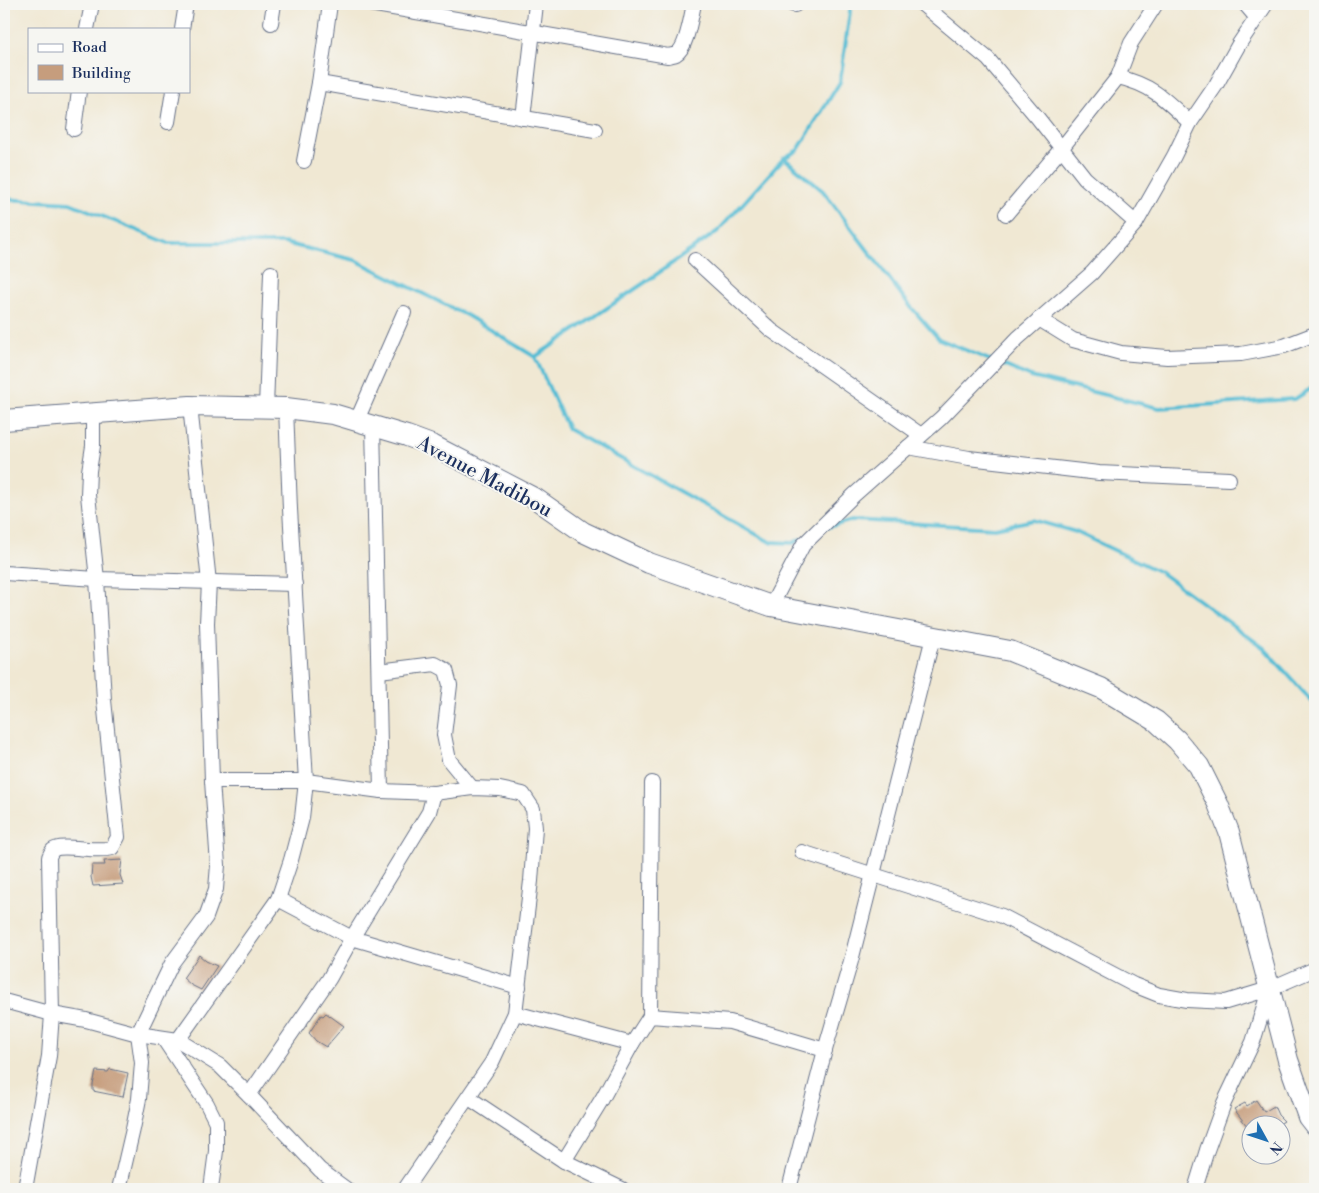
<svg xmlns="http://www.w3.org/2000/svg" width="1319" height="1193" font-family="'Libre Bodoni',serif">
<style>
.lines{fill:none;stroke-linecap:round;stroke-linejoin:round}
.stream{stroke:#57bdd4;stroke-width:4}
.building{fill:#c69d7d}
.street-casing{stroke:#667087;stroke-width:16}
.secondary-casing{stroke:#667087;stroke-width:22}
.street{stroke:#fff;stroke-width:14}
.secondary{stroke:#fff;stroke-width:20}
.labels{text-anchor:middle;stroke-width:4;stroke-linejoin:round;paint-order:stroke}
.street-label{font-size:20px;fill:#1b2f5e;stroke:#f6f6f2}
</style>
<rect width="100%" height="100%" fill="#f6f6f2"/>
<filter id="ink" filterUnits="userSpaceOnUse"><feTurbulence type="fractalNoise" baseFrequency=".02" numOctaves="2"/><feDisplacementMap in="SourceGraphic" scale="10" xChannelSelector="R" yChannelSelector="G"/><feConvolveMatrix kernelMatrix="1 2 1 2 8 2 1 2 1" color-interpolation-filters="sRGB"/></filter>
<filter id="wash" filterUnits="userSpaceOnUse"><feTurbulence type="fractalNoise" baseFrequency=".0096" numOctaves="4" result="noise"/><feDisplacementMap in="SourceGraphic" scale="20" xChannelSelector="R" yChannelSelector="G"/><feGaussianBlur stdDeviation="1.12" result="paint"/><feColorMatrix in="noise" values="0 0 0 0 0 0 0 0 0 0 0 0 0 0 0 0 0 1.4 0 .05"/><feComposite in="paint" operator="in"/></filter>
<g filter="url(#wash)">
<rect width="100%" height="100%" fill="#f0e8d3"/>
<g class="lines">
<g class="stream">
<polyline points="784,158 798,150 840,82 851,4"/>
<polyline points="4,199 70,203 168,243 284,243 355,260 468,316 535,357 568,429 770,542 793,543 801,539"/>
<polyline points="535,357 647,281 718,231 784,158 823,191 910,306 939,339 992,361"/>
<polyline points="998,363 1031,377 1159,408 1295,399 1315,386"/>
<polyline points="828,527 853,520 995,528 1034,520 1076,532 1160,572 1264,648 1315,705"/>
</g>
</g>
<g id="blocks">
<g class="building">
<polygon points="122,860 120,875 123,884 93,886 91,877 92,865 105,865 104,861"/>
<polygon points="199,955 206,961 217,966 201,990 191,985 183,978"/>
<polygon points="326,1013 344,1026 326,1047 316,1041 309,1033 321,1015 323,1016"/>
<polygon points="110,1069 128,1073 123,1097 93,1091 93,1085 96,1071 108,1072"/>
<polygon points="1256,1100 1264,1112 1274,1106 1278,1115 1284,1121 1276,1126 1247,1126 1234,1109 1245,1103 1247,1106"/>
</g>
</g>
</g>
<g filter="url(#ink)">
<use href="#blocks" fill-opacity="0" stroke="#667087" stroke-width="1"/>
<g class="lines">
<defs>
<g id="street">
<path d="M370,4L668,56C671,55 674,55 676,54C687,48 691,16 694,4"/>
<polyline points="791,4 795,5"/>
<polyline points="922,4 988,59 1037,117 1085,178 1136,223"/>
<polyline points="1245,4 1256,17"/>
<polyline points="271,23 274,4"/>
<polyline points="87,29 92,4"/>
<polyline points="182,29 186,4"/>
<polyline points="1118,77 1131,43 1156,4"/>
<polyline points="319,83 595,130"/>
<polyline points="523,118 536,4"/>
<polyline points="168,122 173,91"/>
<polyline points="74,129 79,91"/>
<polyline points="304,161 319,83 330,4"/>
<path d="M1006,214L1061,149L1118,77C1152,85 1165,99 1190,123"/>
<polyline points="695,260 771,330 921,435"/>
<polyline points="1039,319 1073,340 1121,353 1167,357 1241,354 1284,346 1315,334"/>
<polyline points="266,407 271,273"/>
<polyline points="357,420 404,313"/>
<polyline points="373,425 381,791"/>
<polyline points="908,447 969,458 1099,473 1229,479"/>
<polyline points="4,573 97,579 295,584"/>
<polyline points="771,606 803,545 854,495 941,418 1018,338 1092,273 1136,223 1174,156 1190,123 1216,85 1239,44 1266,4"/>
<polyline points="379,671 435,664 446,670 450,685 444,735 449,760 472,788"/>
<polyline points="212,781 306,781 381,791 434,793 472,788 500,789 523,794 533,809 535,828 531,881 515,1013 492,1062 405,1189"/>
<polyline points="802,852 1002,916 1134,985 1159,995 1187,1000 1226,1002 1269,989 1315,969"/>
<polyline points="278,899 352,938 519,987"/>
<polyline points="4,1001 52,1014 86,1020 138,1034 178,1040 220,1066 249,1095 320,1170 346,1189"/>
<polyline points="515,1013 632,1044 650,1016 730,1022 825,1050"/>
<polyline points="650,1016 652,783"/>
<polyline points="163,1038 207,1104 216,1122 216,1151 211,1189"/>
<polyline points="178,1040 278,899 291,860 302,818 306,781 290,509 286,408"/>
<polyline points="249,1095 329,979 352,938 429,812 434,793"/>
<polyline points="469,1098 564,1161 602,1099 632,1044"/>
<polyline points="564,1161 622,1189"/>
<path d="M25,1189L49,1056L52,1014L49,857C49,856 52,851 53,850C62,843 97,853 112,848L118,837L104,700L97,579L88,495L89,471L93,446V413"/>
<polyline points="119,1189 133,1129 139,1099 142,1063 138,1034 172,963 206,917 216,889 218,865 212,781 207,623 209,582 190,406"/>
<polyline points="789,1189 825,1050 851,961 933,637"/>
<polyline points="1195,1189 1207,1150 1224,1103 1253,1042 1269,990"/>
</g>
<polyline id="secondary" points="4,420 190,406 286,408 333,414 407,436 434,446 536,499 583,532 649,563 771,606 1010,651 1101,688 1156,721 1177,740 1199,766 1218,804 1229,832 1288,1060 1308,1117 1315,1126"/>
</defs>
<use href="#street" class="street-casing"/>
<use href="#secondary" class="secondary-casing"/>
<use href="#street" class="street"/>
<use href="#secondary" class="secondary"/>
</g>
</g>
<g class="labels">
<g class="street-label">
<text transform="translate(485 476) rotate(28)" y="7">Avenue Madibou</text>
</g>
</g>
<rect width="1319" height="1193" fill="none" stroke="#f6f6f2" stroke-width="20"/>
<rect x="28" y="28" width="162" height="65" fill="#f6f6f2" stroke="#9ea6b7"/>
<rect x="38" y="44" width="25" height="8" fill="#ffffff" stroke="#9ea6b7"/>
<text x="72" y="52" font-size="15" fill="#1b2f5e">Road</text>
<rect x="38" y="65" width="25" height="15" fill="#c69d7d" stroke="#9ea6b7"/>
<text x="72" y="78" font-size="15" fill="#1b2f5e">Building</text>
<g transform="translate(1266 1140) rotate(130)"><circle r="24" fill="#f6f6f2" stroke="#9ea6b7"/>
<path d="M0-4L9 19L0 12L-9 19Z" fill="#1f6fb2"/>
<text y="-8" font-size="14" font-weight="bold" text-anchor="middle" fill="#1b2f5e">N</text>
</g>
</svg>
